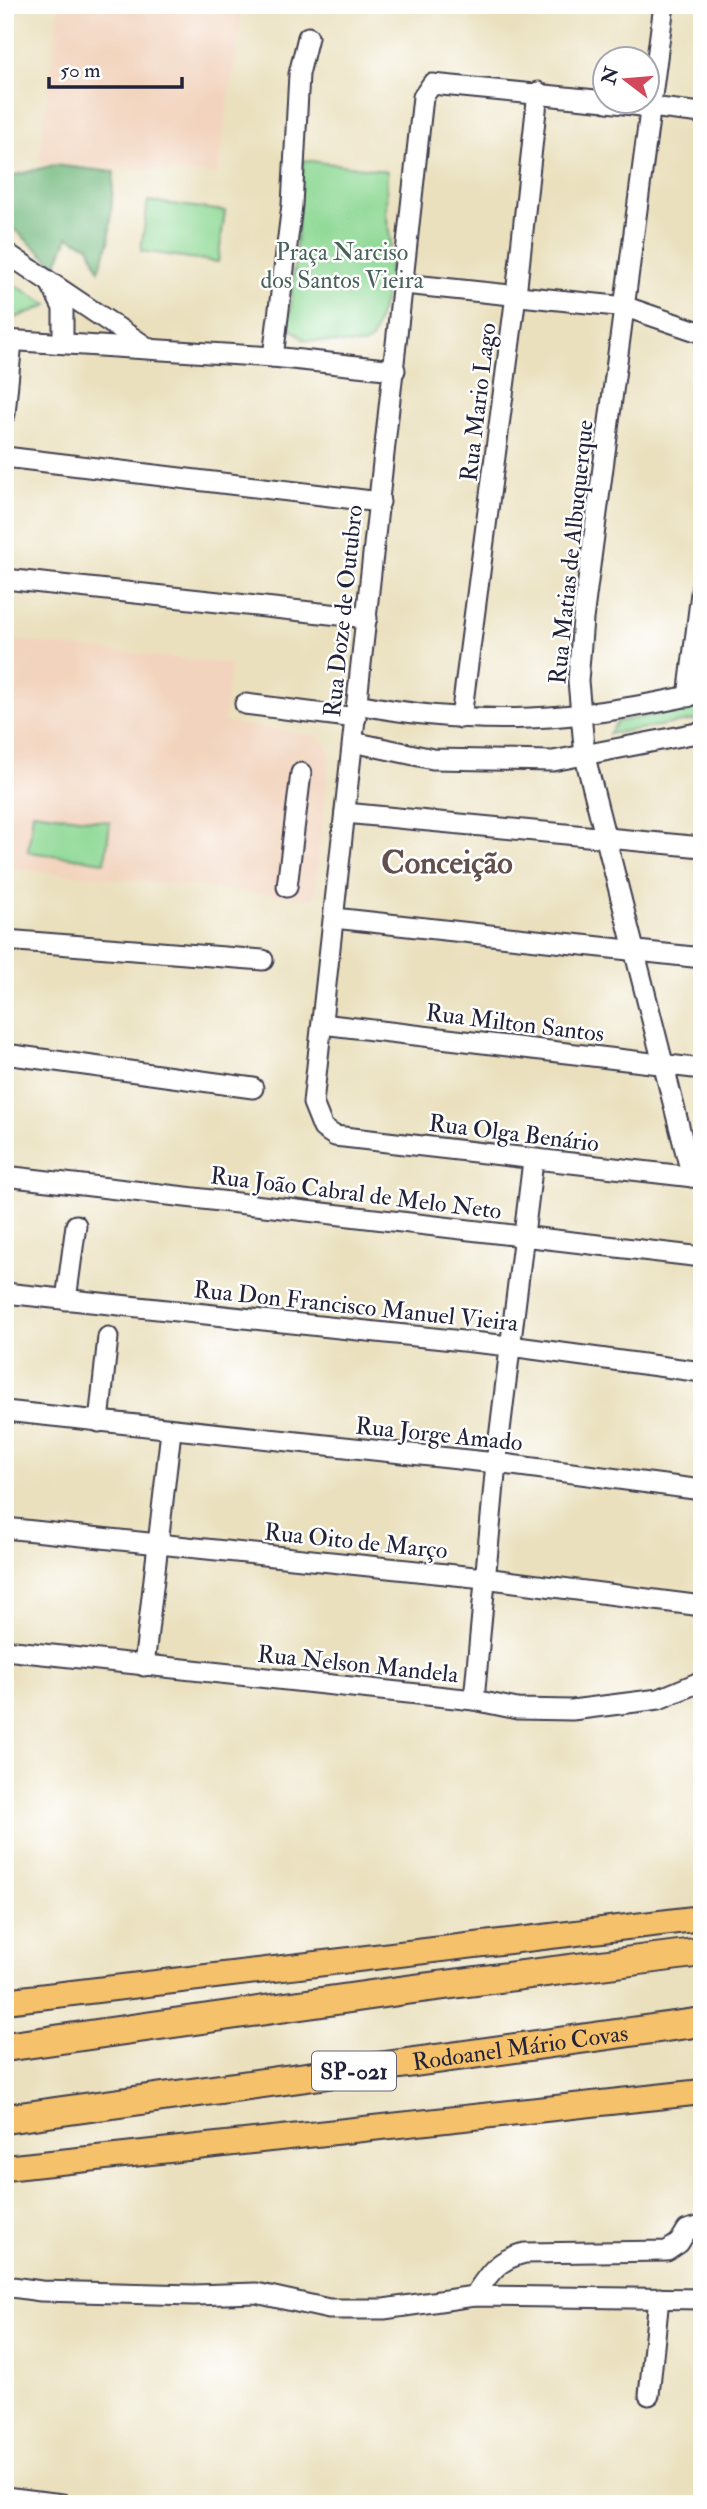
<svg xmlns="http://www.w3.org/2000/svg" width="707" height="2509" font-family="'IM FELL Double Pica',serif">
<style>
.built{fill:#f2d4be}
.green{fill:#8fd995;stroke:#587e68;stroke-width:2}
.forest{fill:#73b97e;stroke:#4a6e5c;stroke-width:2}
.lines{fill:none;stroke-linecap:round;stroke-linejoin:round}
.minor-casing{stroke:#403e4e;stroke-width:23}
.major-casing{stroke:#403e4e;stroke-width:28}
.highway-casing{stroke:#403e4e;stroke-width:32}
.minor{stroke:#fff;stroke-width:19}
.major{stroke:#f5c16b;stroke-width:24}
.highway{stroke:#f5c16b;stroke-width:28}
.labels{text-anchor:middle;stroke-width:5;stroke-linejoin:round;paint-order:stroke}
.shield{fill:#fff;stroke:#646476;stroke-width:2}
.shield-label{font-size:23px;font-weight:bold;fill:#22223b}
.park-label{font-size:24px;fill:#48625a;stroke:#fff}
.street-label{font-size:24px;fill:#22223b;stroke:#fff}
.district-label{font-size:32px;font-weight:bold;fill:#634f4c;stroke:#fff}
</style>
<rect width="100%" height="100%" fill="#fff"/>
<filter id="ink" filterUnits="userSpaceOnUse"><feTurbulence type="fractalNoise" baseFrequency=".0143" numOctaves="2"/><feDisplacementMap in="SourceGraphic" scale="14" xChannelSelector="R" yChannelSelector="G"/><feConvolveMatrix kernelMatrix="1 2 1 2 8 2 1 2 1" color-interpolation-filters="sRGB"/></filter>
<filter id="wash" filterUnits="userSpaceOnUse"><feTurbulence type="fractalNoise" baseFrequency=".00686" numOctaves="4" result="noise"/><feDisplacementMap in="SourceGraphic" scale="28" xChannelSelector="R" yChannelSelector="G"/><feGaussianBlur stdDeviation="1.57" result="paint"/><feColorMatrix in="noise" values="0 0 0 0 0 0 0 0 0 0 0 0 0 0 0 0 0 1.4 0 .05"/><feComposite in="paint" operator="in"/></filter>
<g filter="url(#wash)">
<rect width="100%" height="100%" fill="#eae0bd"/>
<g class="built">
<polygon points="59,5 243,5 218,175 39,162"/>
<polygon points="5,639 231,664 224,722 318,736 326,743 330,756 314,899 5,868"/>
</g>
<g class="green">
<polygon points="303,160 387,171 386,213 391,243 388,288 372,340 363,345 305,340 289,327"/>
<polygon points="148,201 225,211 218,262 141,251"/>
<polygon points="5,279 48,305 5,322"/>
<polygon points="702,706 702,719 609,734 617,722"/>
<polygon points="33,812 110,822 105,862 28,852"/>
</g>
<polygon class="forest" points="54,165 114,172 109,242 99,270 89,246 68,237 56,266 5,221 5,175 12,176"/>
</g>
<g filter="url(#ink)">
<g class="lines">
<defs>
<g id="minor">
<polyline points="664,5 583,619 578,681 585,757 692,1177"/>
<polyline points="606,101 432,84 423,97 313,1103 323,1128 335,1136 702,1178"/>
<polyline points="607,102 702,113"/>
<polyline points="5,252 148,348"/>
<polyline points="51,284 63,308 63,343"/>
<polyline points="404,284 626,307 702,333"/>
<polyline points="5,340 273,357 395,370"/>
<polyline points="273,357 292,205 299,74 308,37"/>
<polyline points="5,414 12,341"/>
<polyline points="5,457 380,502"/>
<polyline points="5,579 367,618"/>
<polyline points="688,697 702,585"/>
<polyline points="245,704 356,718"/>
<path d="M357,704C479,728 581,721 702,693"/>
<polyline points="461,718 516,295 538,92"/>
<polyline points="353,742 433,759 553,761 702,732"/>
<polyline points="345,813 702,847"/>
<polyline points="287,887 301,773"/>
<polyline points="334,918 702,958"/>
<polyline points="5,940 263,960"/>
<polyline points="322,1024 702,1069"/>
<polyline points="5,1054 253,1088"/>
<polyline points="5,1176 702,1257"/>
<polyline points="5,1293 510,1346 702,1372"/>
<polyline points="66,1300 76,1225"/>
<polyline points="5,1411 496,1463 702,1490"/>
<polyline points="99,1422 108,1337"/>
<polyline points="5,1528 484,1578 702,1606"/>
<polyline points="5,1650 474,1700 517,1709 572,1710 659,1699 702,1681"/>
<polyline points="144,1666 171,1431"/>
<polyline points="474,1700 496,1463 533,1161"/>
<polyline points="5,2286 41,2291 194,2295 256,2293 329,2309 384,2309 474,2296 702,2299"/>
<path d="M474,2296C489,2273 498,2259 525,2253L667,2251L679,2243L687,2230L702,2226"/>
<polyline points="649,2395 659,2298"/>
<polyline points="5,2497 62,2504"/>
</g>
<g id="major">
<polyline points="5,2001 702,1918"/>
<polyline points="5,2168 702,2092"/>
</g>
<g id="highway">
<polyline points="5,2047 406,1990 702,1952"/>
<path id="s1" d="M5,2119L702,2022"/>
</g>
</defs>
<use href="#minor" class="minor-casing"/>
<use href="#major" class="major-casing"/>
<use href="#highway" class="highway-casing"/>
<use href="#minor" class="minor"/>
<use href="#major" class="major"/>
<use href="#highway" class="highway"/>
</g>
</g>
<g class="labels">
<rect class="shield" x="312" y="2051.5" width="84" height="39" rx="5"/>
<g class="shield-label">
<text x="354" y="2079">SP-021</text>
</g>
<g class="park-label">
<text x="342" y="260">Praça Narciso<tspan x="342" dy="28">dos Santos Vieira</tspan></text>
</g>
<g class="street-label">
<text transform="translate(478 402) rotate(-83)" y="8">Rua Mario Lago</text>
<text transform="translate(571 552) rotate(-84)" y="8">Rua Matias de Albuquerque</text>
<text transform="translate(343 611) rotate(-84)" y="8">Rua Doze de Outubro</text>
<text transform="translate(515 1023) rotate(7)" y="8">Rua Milton Santos</text>
<text transform="translate(514 1133) rotate(7)" y="8">Rua Olga Benário</text>
<text transform="translate(356 1193) rotate(7)" y="8">Rua João Cabral de Melo Neto</text>
<text transform="translate(356 1306) rotate(6)" y="8">Rua Don Francisco Manuel Vieira</text>
<text transform="translate(439 1434) rotate(6)" y="8">Rua Jorge Amado</text>
<text transform="translate(356 1541) rotate(6)" y="8">Rua Oito de Março</text>
<text transform="translate(358 1664) rotate(6)" y="8">Rua Nelson Mandela</text>
<text dy="8" stroke="none"><textPath href="#s1" startOffset="520">Rodoanel Mário Covas</textPath></text>
</g>
<g class="district-label">
<text x="447" y="873">Conceição</text>
</g>
</g>
<rect width="707" height="2509" fill="none" stroke="#fff" stroke-width="28"/>
<g transform="translate(626 80) rotate(286)"><circle r="33" fill="#ffffff" stroke="#a7a7b1" stroke-width="2"/>
<path d="M0-5L12 26L0 18L-12 26Z" fill="#d1495b"/>
<text y="-10" font-size="19" font-weight="bold" text-anchor="middle" fill="#22223b">N</text>
</g>
<path d="M49 77v10h133v-10" fill="none" stroke="#22223b" stroke-width="3.5"/>
<text x="60" y="77" font-size="21" fill="#22223b" stroke="#ffffff" stroke-width="5" paint-order="stroke">50 m</text>
</svg>
